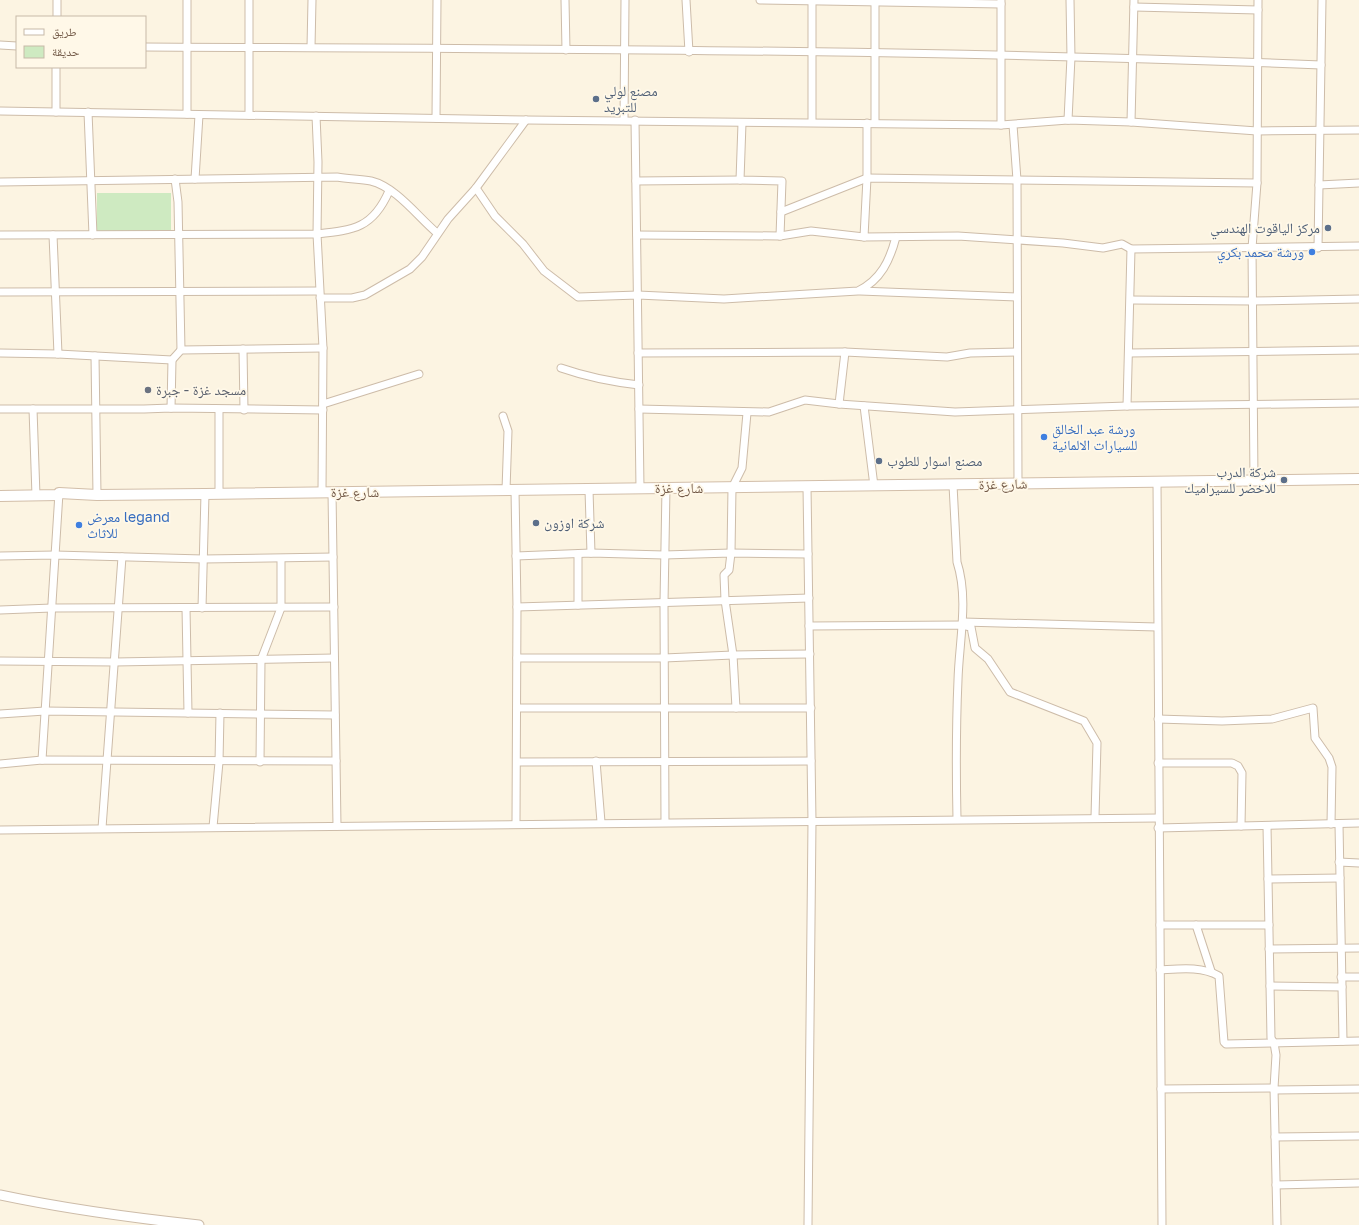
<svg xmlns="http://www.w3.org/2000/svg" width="1359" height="1225" font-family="'Golos Text','Noto Naskh Arabic',sans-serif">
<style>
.green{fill:#ceeac1}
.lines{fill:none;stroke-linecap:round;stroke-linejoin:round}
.minor-casing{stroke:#cdbca9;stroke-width:9}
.tertiary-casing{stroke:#cdbca9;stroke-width:11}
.secondary-casing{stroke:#d2bea9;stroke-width:12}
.minor{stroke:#fff;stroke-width:7}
.tertiary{stroke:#fff;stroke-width:9}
.secondary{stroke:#fff;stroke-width:10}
.service-dot{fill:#5c6f8a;stroke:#fff8e8;stroke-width:1.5}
.shop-dot{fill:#3f7fe0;stroke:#fff8e8;stroke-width:1.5}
.worship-dot{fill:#6b7280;stroke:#fff8e8;stroke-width:1.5}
.labels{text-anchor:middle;stroke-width:3.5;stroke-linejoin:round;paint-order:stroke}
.service-label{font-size:14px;fill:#4e5e75;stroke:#fff8e8;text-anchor:start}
.shop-label{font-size:14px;fill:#366cbe;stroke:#fff8e8;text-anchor:start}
.worship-label{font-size:14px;fill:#5b616d;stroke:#fff8e8;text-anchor:start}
.street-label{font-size:14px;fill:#745b49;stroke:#fff8e8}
</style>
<rect width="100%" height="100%" fill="#fcf4e2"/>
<rect class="green" x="97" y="193" width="74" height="39"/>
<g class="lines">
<defs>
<g id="minor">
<polyline points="565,0 566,50"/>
<polyline points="686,0 689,52"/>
<polyline points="760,0 1001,4"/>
<polyline points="1134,7 1258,10"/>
<polyline points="57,17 57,0"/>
<polyline points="0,45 17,46"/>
<path d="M145,47C537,49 929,49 1321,65"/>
<polyline points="311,47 312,0"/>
<polyline points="0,111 526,120 1001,125 1068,120 1131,122 1257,131 1359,130"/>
<polyline points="56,112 56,67"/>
<polyline points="88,112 93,235"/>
<polyline points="187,114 187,0"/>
<polyline points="249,115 249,0"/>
<polyline points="316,116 318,162 317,234 323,348 322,491"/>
<polyline points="436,118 437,0"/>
<polyline points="624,120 625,0"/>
<polyline points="635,120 640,488"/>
<polyline points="1068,120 1071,57 1070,0"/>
<polyline points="812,122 812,0"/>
<polyline points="1131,122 1134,0"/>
<polyline points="867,123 867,178 864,237 958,236 1063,243 1103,248 1122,244 1131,249 1359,246"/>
<polyline points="875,123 875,0"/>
<polyline points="1001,125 1001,1"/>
<polyline points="1013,125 1017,180 1018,484"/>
<polyline points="175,179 178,202 181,350"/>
<polyline points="195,179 199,115"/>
<polyline points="636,181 740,180"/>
<path d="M0,182L337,177C348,179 360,179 371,181C396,187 418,217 437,233"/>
<polyline points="1319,185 1359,183"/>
<path d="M476,188L495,216L523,244L544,271L578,297L638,295L724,299L858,291C881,280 890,260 896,237"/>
<polyline points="781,212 867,178 1257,183"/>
<path d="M0,235L317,234C354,230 373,228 389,191"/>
<polyline points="53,235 58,354"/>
<polyline points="637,235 780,236 782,181 740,180 742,123"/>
<polyline points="780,236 811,231 864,237"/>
<polyline points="1318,248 1322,0"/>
<polyline points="860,291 1017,297"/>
<polyline points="0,292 319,291"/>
<polyline points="320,298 352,298 365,295 410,269 422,257 448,219 476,188 526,120"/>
<polyline points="1131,300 1252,301 1359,299"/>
<polyline points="243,349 244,410"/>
<polyline points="0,353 58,354 172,360 181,350 323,348"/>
<polyline points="638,353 845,352 947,357 970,353 1017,352"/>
<polyline points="1129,353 1359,350"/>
<polyline points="95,356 97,495"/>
<path d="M561,368C587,377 612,382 639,385"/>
<polyline points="323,404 419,374"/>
<polyline points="839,404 845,352"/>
<polyline points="864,406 874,486"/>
<polyline points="1127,406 1131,249"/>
<polyline points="171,408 172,360"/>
<polyline points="0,409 144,409 171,408 323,410"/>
<polyline points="33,409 36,496"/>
<polyline points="639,409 769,412 805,400 839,404 955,412 1127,406 1359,403"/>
<polyline points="219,410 219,494"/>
<polyline points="503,416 508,431 506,490"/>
<polyline points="1254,480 1252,248 1257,183 1258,0"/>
<polyline points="1157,482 1162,1225"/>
<path d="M953,485L957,562C969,599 959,642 958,680C956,726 956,773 957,819"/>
<polyline points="807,487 812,821 808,1225"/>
<polyline points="515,490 517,607 516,824"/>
<polyline points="589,490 591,553"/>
<polyline points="332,492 337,826"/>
<polyline points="0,556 55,555 203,559 333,557"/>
<polyline points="516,556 591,553 664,555 731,553 808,554"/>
<polyline points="578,605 578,554"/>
<polyline points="517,607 809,598"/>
<polyline points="186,608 188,713"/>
<polyline points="202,608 205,494"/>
<polyline points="0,610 52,608 334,607"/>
<polyline points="963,622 1157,627"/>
<polyline points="809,626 961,625 971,627 975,648 988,659 1010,692 1084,721 1097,743 1095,817"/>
<polyline points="517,658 664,658 733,655 810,654"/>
<polyline points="0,661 115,662 334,658"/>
<polyline points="517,708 811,708"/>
<polyline points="736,708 733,655 725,600 724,575 729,570 731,553 732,488 742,468 747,413"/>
<polyline points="0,714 45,711 335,715"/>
<polyline points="1158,719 1222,721 1272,719 1313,708 1315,738 1329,758 1332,767 1331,824"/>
<polyline points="42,760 59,493"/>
<polyline points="596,761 601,822"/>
<polyline points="260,762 261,660 281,608 281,559"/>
<polyline points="517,762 811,761"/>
<polyline points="1158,763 1232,763 1238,766 1242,773 1241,826"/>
<polyline points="0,764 42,760 336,761"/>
<polyline points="665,822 664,603 666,488"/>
<polyline points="1339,824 1343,1041"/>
<polyline points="1267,826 1271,1038 1274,1043 1276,1055 1274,1088 1277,1225"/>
<polyline points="213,827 219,762 220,713"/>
<polyline points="102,828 122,557"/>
<polyline points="1158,828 1359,823"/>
<polyline points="0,830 1158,818"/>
<polyline points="1339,862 1359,863"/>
<polyline points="1268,879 1340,878"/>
<polyline points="1160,925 1269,925"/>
<polyline points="1196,925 1211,971"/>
<polyline points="1269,949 1359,948"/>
<path d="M1160,970C1179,969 1201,966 1219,976L1224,1042L1226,1044L1359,1041"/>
<polyline points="1341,977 1359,977"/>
<polyline points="1270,986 1342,987"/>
<polyline points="1161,1089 1274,1088"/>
<polyline points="1274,1090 1359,1089"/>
<polyline points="1275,1137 1359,1136"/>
<polyline points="1276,1185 1359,1183"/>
</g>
<path id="tertiary" d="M0,1195C66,1209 132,1218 199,1225"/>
<polyline id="secondary" points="0,496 58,495 59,493 97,495 205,494 1359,479"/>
</defs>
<use href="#minor" class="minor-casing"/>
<use href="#tertiary" class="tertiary-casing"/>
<use href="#secondary" class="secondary-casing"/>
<use href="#minor" class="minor"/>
<use href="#tertiary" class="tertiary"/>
<use href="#secondary" class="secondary"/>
</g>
<g class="service-dot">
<circle cx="596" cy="99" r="4"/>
<circle cx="1328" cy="228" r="4"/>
<circle cx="879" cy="461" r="4"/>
<circle cx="1284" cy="480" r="4"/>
<circle cx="536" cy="523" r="4"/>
</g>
<g class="shop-dot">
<circle cx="1312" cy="252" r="4"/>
<circle cx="1044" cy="437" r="4"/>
<circle cx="79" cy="525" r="4"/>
</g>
<circle class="worship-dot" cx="148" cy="390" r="4"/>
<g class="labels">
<g class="service-label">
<text x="604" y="96">مصنع لولي<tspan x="604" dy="16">للتبريد</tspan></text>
<text x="1320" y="233" text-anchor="end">مركز الياقوت الهندسي</text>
<text x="887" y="466">مصنع اسوار للطوب</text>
<text x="1276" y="477" text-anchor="end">شركة الدرب<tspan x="1276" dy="16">للاخضر للسيراميك</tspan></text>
<text x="544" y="528">شركة اوزون</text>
</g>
<g class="shop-label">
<text x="1304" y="257" text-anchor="end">ورشة محمد بكري</text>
<text x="1052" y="434">ورشة عبد الخالق<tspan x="1052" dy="16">للسيارات الالمانية</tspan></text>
<text x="87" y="522">معرض legand<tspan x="87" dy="16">للاثاث</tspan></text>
</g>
<g class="worship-label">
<text x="156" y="395">مسجد غزة - جبرة</text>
</g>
<g class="street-label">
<text transform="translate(1003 484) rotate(-1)" y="5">شارع غزة</text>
<text x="679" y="493">شارع غزة</text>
<text x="355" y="497">شارع غزة</text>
</g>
</g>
<rect x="16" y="16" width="130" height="52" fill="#fff8e8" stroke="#c7b9a8"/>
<rect x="24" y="29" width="20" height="6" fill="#ffffff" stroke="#c7b9a8"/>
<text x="52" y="36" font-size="12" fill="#745b49">طريق</text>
<rect x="24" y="46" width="20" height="12" fill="#ceeac1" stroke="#c7b9a8"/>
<text x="52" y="56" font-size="12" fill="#745b49">حديقة</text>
</svg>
